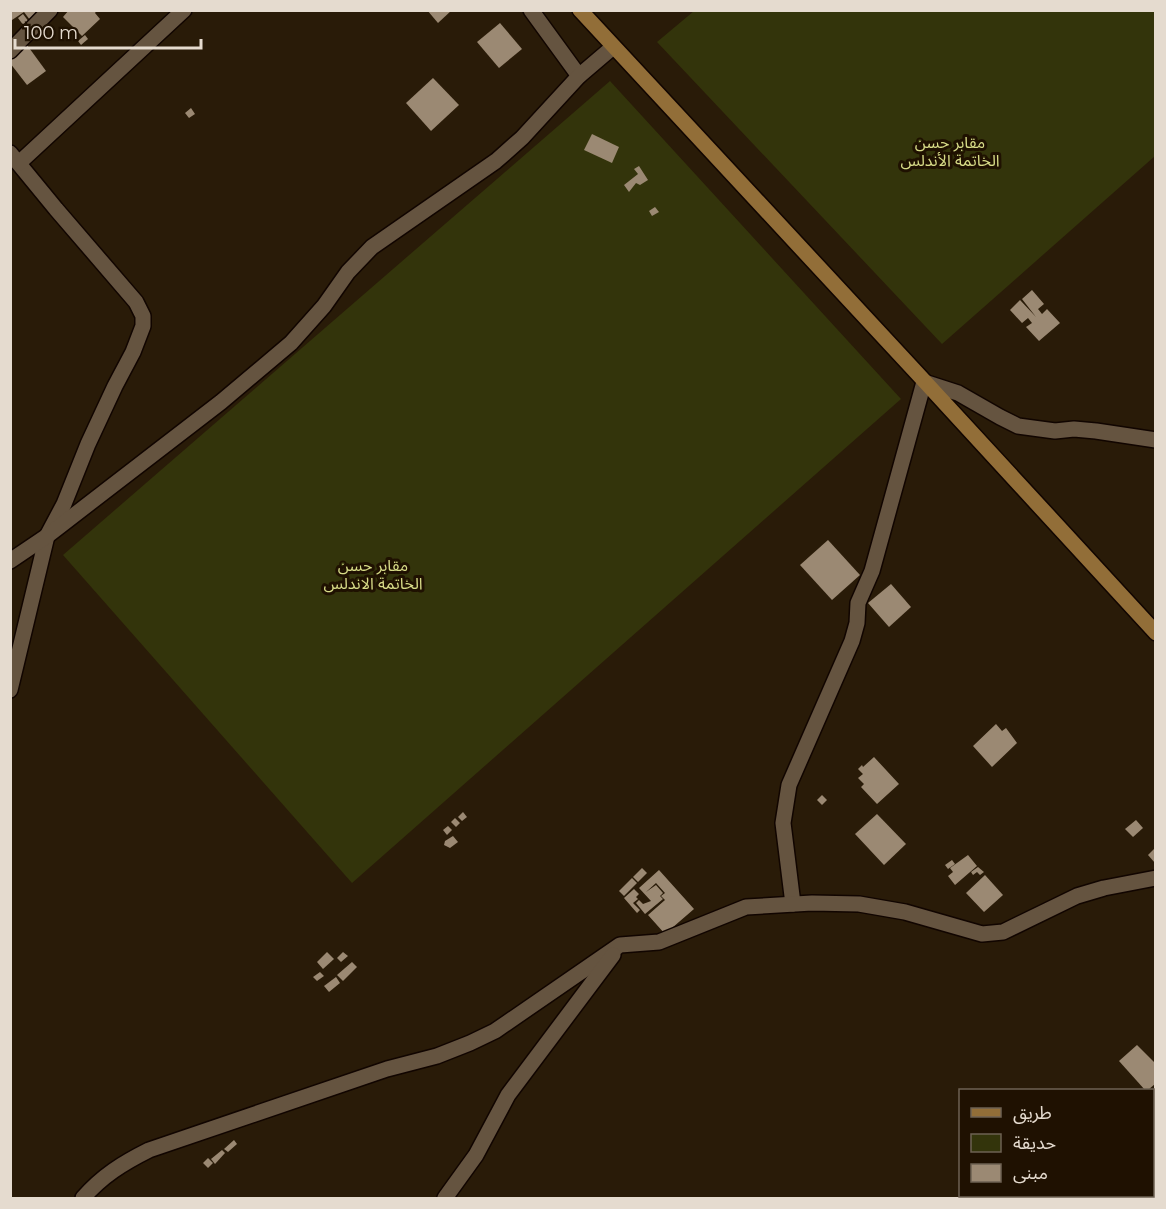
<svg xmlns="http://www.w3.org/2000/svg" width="1166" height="1209" font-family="Montserrat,'Noto Sans Arabic',sans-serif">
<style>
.green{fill:#33340b}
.building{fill:#9b8973}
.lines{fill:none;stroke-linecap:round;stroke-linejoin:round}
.street-casing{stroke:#110500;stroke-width:18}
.secondary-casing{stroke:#110500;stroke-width:18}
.street{stroke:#655440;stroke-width:15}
.secondary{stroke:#926e38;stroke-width:15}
.labels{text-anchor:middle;stroke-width:6;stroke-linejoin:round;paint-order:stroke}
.park-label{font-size:16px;fill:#d7db87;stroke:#1f1101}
</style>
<rect width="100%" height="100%" fill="#291b08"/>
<g class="green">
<polygon points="694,11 1155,11 1155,156 942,344 657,42"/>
<polygon points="610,81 901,399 352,883 63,555"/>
</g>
<g class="building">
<polygon points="10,10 34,10 37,15 30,20 24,12 12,20"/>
<polygon points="69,10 97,10 95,13 100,19 82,36 63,17"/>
<polygon points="427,10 452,10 438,23"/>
<polygon points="23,14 29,22 24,26 18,18"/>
<polygon points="500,23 522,49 499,68 477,42"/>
<polygon points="85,35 88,39 81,45 78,41"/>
<polygon points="27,45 46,71 27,85 10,63 10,58"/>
<polygon points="433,78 459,105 431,131 406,103"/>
<polygon points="191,108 195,114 189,118 185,113"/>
<polygon points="592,134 619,147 612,163 584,150"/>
<polygon points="639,166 648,180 640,185 636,183 629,192 624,185 638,174 634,169"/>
<polygon points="655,207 659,212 652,216 649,211"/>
<polygon points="1032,290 1044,304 1038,309 1042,314 1047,309 1060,323 1039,341 1026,327 1032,323 1028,318 1022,323 1010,310 1020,300 1036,317 1022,299"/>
<polygon points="828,540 860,575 832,600 800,565"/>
<polygon points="891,584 911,607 889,627 868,603"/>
<polygon points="996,724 1002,731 1006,728 1017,743 992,767 973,746"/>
<polygon points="874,757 899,784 877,804 861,787 864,784 858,778 863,774 858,769 862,765 863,767"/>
<polygon points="822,795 827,800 822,805 817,800"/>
<polygon points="463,812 467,817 462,821 458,817"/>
<polygon points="877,814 906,844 884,865 855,834"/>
<polygon points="455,818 460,823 456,827 451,822"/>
<polygon points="1136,820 1143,828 1133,837 1125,829"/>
<polygon points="448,826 452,830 447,835 443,830"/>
<polygon points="453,836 458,842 450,848 444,845 445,841"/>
<polygon points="1155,848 1155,863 1148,855"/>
<polygon points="968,855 977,866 955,885 948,876 953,872 950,868"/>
<polygon points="952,860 955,864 948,869 945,865"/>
<polygon points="978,867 984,872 980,875 977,872 973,875 971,872"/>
<polygon points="642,868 647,873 638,882 633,877"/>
<polygon points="659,870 694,909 665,934 648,915 665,900 661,896 665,893 656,883 646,892 656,885 663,893 660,896 663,899 645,914 636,903 639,900 643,904 651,901 639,888"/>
<polygon points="985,875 1003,895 984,912 966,893"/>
<polygon points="632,878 637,883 624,896 619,891"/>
<polygon points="634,889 639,894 636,897 638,899 633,903 640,910 637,913 624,898"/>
<polygon points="327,952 334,959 323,969 317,962"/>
<polygon points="343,952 348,956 341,962 337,958"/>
<polygon points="352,962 357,967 343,981 337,975"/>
<polygon points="320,972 324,976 317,981 313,977"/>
<polygon points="336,977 340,983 329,992 324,986"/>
<polygon points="1137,1045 1155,1063 1155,1084 1148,1090 1145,1090 1119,1061"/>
<polygon points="234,1140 237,1144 228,1152 224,1149"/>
<polygon points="222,1150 225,1153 215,1164 211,1159"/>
<polygon points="208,1158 213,1163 208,1168 203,1163"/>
</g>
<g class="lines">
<defs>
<g id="street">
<polyline points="531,10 579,76"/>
<polyline points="10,51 50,10"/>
<polyline points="10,153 56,209 136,302 143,316 143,326 133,352 115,386 88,444 64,504 47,536 10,690"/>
<polyline points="19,163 184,10"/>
<polyline points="10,561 47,536 221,402 291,343 324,306 348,272 372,247 496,161 522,138 579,76 613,47"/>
<polyline points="793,904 783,823 789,785 852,641 857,623 858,603 872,571 924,382 958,393 1000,417 1018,426 1055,431 1074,429 1096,431 1156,440"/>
<path d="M83,1198C102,1176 123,1163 149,1150L387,1069L437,1056L470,1043L495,1031L620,945L659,942L746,907L812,903L859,904L905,912L982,934L1003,932L1077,896L1104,888L1156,878"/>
<polyline points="445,1198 476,1155 508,1095 613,955"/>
</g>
<polyline id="secondary" points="580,10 916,372 1156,633"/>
</defs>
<use href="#street" class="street-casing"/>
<use href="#secondary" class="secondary-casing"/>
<use href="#street" class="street"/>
<use href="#secondary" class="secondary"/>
</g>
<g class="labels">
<g class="park-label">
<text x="950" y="148">مقابر حسن<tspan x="950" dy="18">الخاتمة الأندلس</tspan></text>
<text x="373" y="571">مقابر حسن<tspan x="373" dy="18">الخاتمة الاندلس</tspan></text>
</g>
</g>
<rect width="1166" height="1209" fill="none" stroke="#e5dbcf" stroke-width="24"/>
<rect x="959" y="1089" width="195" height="108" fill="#1f1101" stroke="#6e6253" stroke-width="1.5"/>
<rect x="971" y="1108" width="30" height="9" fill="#926e38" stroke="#6e6253" stroke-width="1.5"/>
<text x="1013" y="1119" font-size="18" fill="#e5dbcf">طريق</text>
<rect x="971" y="1134" width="30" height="18" fill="#33340b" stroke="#6e6253" stroke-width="1.5"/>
<text x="1013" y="1149" font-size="18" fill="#e5dbcf">حديقة</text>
<rect x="971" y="1164" width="30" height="18" fill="#9b8973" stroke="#6e6253" stroke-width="1.5"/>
<text x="1013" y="1179" font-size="18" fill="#e5dbcf">مبنى</text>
<path d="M15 39v9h186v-9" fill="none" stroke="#e5dbcf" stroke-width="3"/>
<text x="24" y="39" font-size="18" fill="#e5dbcf" stroke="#1f1101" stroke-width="4.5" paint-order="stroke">100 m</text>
</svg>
